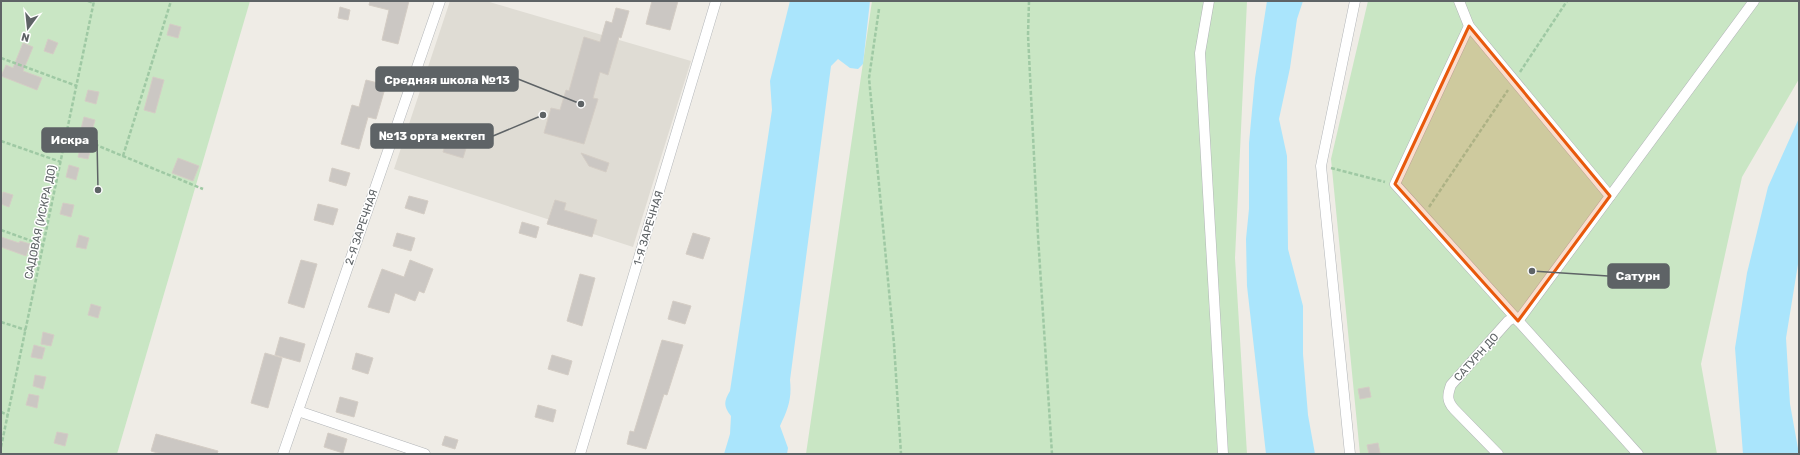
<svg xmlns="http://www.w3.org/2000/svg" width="1800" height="455" font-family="Rubik,sans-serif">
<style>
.education{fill:#dfdcd4}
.green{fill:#c9e6c4}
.water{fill:#aae5fc}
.building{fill:#cbc7c3;stroke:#d4cdc5}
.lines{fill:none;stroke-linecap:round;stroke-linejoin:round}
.minor-casing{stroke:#b2b5b8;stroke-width:11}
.path{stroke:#9fc9a4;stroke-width:2.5;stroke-dasharray:4 2;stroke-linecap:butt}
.minor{stroke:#fff;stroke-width:10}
.marked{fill:#e8590c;fill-opacity:0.2;stroke:#e8590c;stroke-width:3;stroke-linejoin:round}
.labels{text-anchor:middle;stroke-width:3;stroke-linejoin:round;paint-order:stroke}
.street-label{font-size:11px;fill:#5e6366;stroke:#fff}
.leader{fill:none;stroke:#5e6366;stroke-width:1.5}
.callout-dot{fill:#5e6366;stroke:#fff;stroke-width:1.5}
.callout{fill:#5e6366;stroke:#5e6366;stroke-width:1.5}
.callout-label{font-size:12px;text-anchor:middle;font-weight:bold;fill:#fff}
</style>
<rect width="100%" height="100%" fill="#efece6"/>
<polygon class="education" points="450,1 486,1 691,61 633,247 394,169"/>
<g class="green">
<polygon points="1,1 250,1 117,454 1,454"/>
<polygon points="872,1 1247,1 1235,258 1247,454 806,454"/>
<polygon points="1368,1 1799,1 1799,79 1742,177 1701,364 1717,454 1360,454 1331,159"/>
</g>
<g class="water">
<path d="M790,1H870L863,64L858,69L850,68L838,59L831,66L790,380C792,399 788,409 780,426L788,448L787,454H724L730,434L731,416C723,406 724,401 730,391L772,110L770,81Z"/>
<polygon points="1267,1 1303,1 1297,19 1290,68 1279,119 1287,156 1288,249 1303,306 1303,354 1308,415 1315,454 1266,454 1247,286 1246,239 1249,209 1249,143 1255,78"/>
<polygon points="1799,118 1799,258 1786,338 1790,404 1799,454 1743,454 1735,348 1747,273 1768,187"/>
</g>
<g class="building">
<polygon points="370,1 409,1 398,44 382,40 389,10 369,5"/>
<polygon points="652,1 678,1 670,30 646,24"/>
<polygon points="340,7 350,10 348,20 338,18"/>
<polygon points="616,8 629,11 621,38 619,37 608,75 600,72 593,98 598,99 584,144 544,133 551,108 560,110 566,90 569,91 584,37 600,42 606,21 612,23"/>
<polygon points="170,24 181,27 178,38 167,35"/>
<polygon points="48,39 58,43 53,54 44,51"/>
<polygon points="23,43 33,47 23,71 42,78 37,90 1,76 6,65 13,68"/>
<polygon points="153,77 164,80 155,113 144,110"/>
<polygon points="366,80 386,85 376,119 368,117 359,149 341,144 352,105 359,107"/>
<polygon points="88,90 99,92 96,104 85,101"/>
<polygon points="84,117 95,120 92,131 81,129"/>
<polygon points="447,139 467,145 463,158 443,152"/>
<polygon points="81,145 91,148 88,159 78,157"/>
<polygon points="581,153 609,163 606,172 589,166"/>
<polygon points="178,158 199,166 193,181 172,173"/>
<polygon points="69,165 79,168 76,180 66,177"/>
<polygon points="332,168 350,173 346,186 329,181"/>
<polygon points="3,192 13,195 9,207 1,204"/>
<polygon points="409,196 428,201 424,214 405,208"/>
<polygon points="555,200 566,203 564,210 597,220 592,237 547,224"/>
<polygon points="63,203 74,205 71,217 60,214"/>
<polygon points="318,204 338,209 333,225 314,220"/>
<polygon points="522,222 539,227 536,238 519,233"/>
<polygon points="397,233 415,238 411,251 393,246"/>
<polygon points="693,233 710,238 703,259 686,254"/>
<polygon points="79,235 89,238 86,249 76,247"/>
<polygon points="1,237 19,243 20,241 30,244 26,256 1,247"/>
<polygon points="301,260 317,264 304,308 288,303"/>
<polygon points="410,260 433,269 424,293 419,291 415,301 395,293 389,313 368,307 382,269 404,277"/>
<polygon points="580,274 595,278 582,326 567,321"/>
<polygon points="673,301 691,306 685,324 668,319"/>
<polygon points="91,304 101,307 98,318 88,315"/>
<polygon points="43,332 54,335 51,346 41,344"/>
<polygon points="280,337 305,344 300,362 275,355"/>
<polygon points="662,340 683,345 667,395 664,394 646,449 627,444 630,431 634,432"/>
<polygon points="34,345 45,348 42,359 31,357"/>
<polygon points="265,353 282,358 268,408 251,403"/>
<polygon points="356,353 373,358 368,374 352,369"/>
<polygon points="552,355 572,361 568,375 548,369"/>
<polygon points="35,375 46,377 43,389 33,386"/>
<polygon points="1369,387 1371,397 1360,399 1358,389"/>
<polygon points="29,394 39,396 37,408 26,405"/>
<polygon points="340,397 358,402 354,417 336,412"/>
<polygon points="538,405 556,410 553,422 535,417"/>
<polygon points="57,432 68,434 65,446 54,443"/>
<polygon points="328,433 347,439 343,453 324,447"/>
<polygon points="156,434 218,451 217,454 161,454 151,451"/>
<polygon points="445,436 458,440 455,449 442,445"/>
<polygon points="1378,443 1380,453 1369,454 1367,445"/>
</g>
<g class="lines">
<defs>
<g id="minor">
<polyline points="1209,1 1200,53 1223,454"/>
<polyline points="1459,1 1469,26 1610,196"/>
<polyline points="1469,26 1395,184 1638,454"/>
<polyline points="1518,321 1754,1"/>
<polyline points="298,411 425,454"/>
<polyline points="283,454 440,1"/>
<polyline points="580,454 716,1"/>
<polyline points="1350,454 1321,166 1355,1"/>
<path d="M1498,454L1454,409C1447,401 1447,396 1451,385L1508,321L1515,317"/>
</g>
</defs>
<use href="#minor" class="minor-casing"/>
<g class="path">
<polyline points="88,1 94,3"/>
<polyline points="1029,1 1028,35 1038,236 1052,454"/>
<polyline points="879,9 869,78 894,344 901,454"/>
<polyline points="1,58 77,86"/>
<polyline points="1520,72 1567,1"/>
<polyline points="67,133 203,189"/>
<polyline points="1,141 61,162"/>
<polyline points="123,156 171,1"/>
<polyline points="1331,168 1385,182"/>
<polyline points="1429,207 1508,90"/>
<polyline points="1,230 43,245"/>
<polyline points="1,322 26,330"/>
<polyline points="1,412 8,415"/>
<polyline points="1,447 94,1"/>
</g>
<use href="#minor" class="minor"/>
</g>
<path class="marked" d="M1469,26L1610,196L1518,321L1395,184Z"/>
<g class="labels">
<g class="street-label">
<text transform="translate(40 222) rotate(-78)" y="4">САДОВАЯ (ИСКРА ДО)</text>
<text transform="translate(361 227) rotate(-71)" y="4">2-Я ЗАРЕЧНАЯ</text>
<text transform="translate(648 228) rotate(-73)" y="4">1-Я ЗАРЕЧНАЯ</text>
<text transform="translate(1476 357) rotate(-48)" y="4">САТУРН ДО</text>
</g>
</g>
<path class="leader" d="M581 104L518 79M543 115L493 136M98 190L97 140M1532 271L1608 276"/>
<g class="callout-dot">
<circle cx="581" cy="104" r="4"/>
<circle cx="543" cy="115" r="4"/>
<circle cx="98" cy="190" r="4"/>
<circle cx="1532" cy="271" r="4"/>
</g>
<g class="callout">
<rect x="376" y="67" width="142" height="24" rx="4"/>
<rect x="371" y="124" width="122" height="24" rx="4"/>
<rect x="42" y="128" width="55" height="24" rx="4"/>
<rect x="1608" y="264" width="61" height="24" rx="4"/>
</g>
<g class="callout-label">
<text x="447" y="84">Средняя школа №13</text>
<text x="432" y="140">№13 орта мектеп</text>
<text x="70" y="144">Искра</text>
<text x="1638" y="280">Сатурн</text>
</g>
<rect width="1800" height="455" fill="none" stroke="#5e6366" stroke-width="4"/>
<g transform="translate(28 28) rotate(195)" stroke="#ffffff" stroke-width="3" paint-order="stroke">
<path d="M0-3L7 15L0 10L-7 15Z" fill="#5e6366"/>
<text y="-6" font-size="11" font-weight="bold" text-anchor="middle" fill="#5e6366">N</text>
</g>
</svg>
